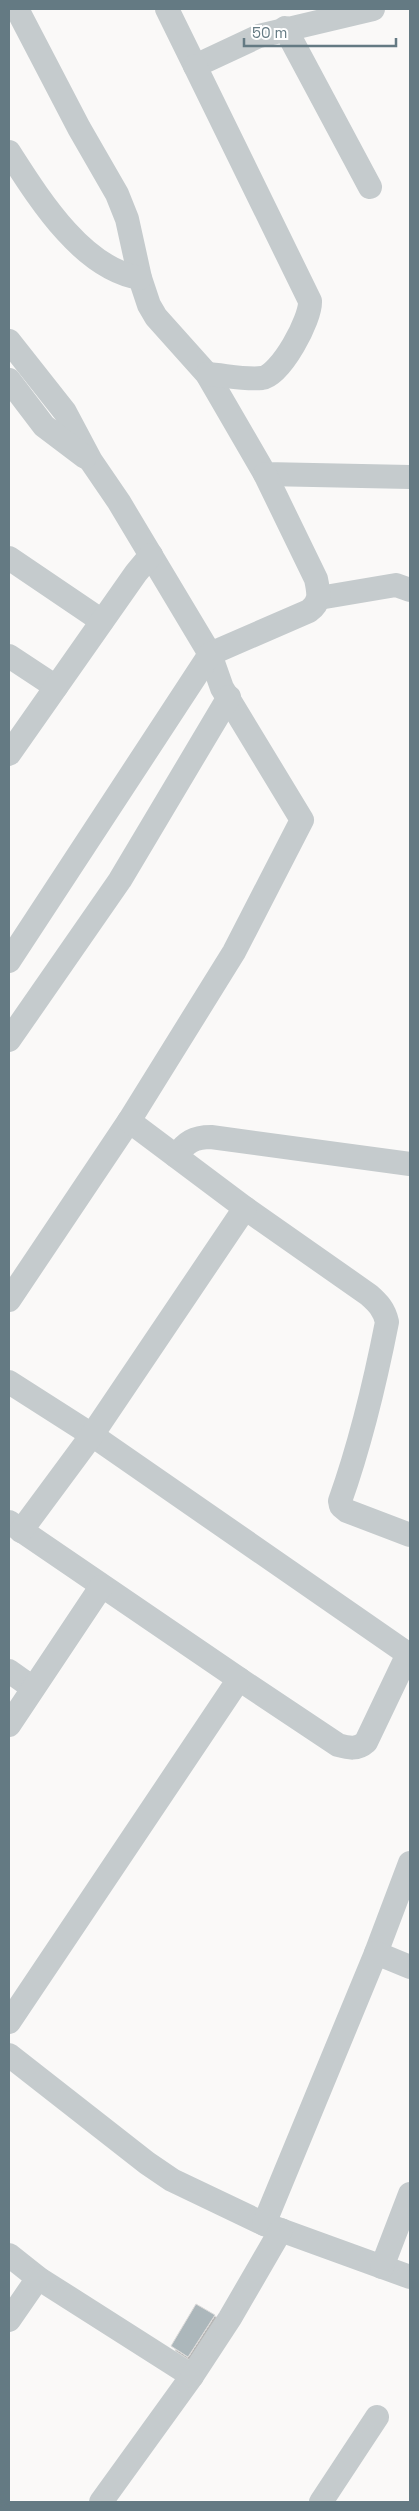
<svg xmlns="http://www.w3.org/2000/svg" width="419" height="2511" font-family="'Space Grotesk',sans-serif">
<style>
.building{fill:#acb7bb;stroke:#dcdbda;filter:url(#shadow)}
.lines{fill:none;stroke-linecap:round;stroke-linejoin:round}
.street{stroke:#c5cbcd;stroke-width:24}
</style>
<defs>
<filter id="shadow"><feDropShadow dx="4.5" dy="4.5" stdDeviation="0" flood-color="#0004"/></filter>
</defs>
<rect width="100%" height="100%" fill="#faf9f8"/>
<polygon class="building" points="196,2304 215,2315 188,2357 171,2346"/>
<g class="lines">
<g class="street">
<polyline points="17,9 79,128 117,194 127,219 140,278 149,305 156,317 207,374 265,474 410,477"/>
<polyline points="167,9 195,66 259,36 373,9"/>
<polyline points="285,28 370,187"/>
<path d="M195,66L310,301C311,319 281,375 262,378C245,380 224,375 207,374"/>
<path d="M9,152C38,197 82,269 140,278"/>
<polyline points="9,341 65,412 91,461 119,502 210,654 222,688 302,820 234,952 129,1121 9,1300"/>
<polyline points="9,380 44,426 85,457"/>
<polyline points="9,558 102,621"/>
<polyline points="319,598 396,585 410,590"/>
<polyline points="9,656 56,687"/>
<polyline points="9,754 136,573 151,555"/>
<path d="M9,961L210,654L309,611C321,602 319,593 316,579L265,474"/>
<polyline points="9,1040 120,880 229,697"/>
<path d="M176,1156C186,1142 194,1137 211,1137L410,1164"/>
<path d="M245,1208L369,1295C378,1303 384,1309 387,1322C375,1383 361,1442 340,1501L341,1506L347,1511L410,1535"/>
<path d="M9,1382L92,1435L408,1654L366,1742C357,1750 349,1748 338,1745L239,1679"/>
<polyline points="9,1522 239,1679 9,2022"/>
<polyline points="21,1531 92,1435 245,1208 129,1121"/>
<polyline points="9,1671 33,1688"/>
<polyline points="9,1725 101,1587"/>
<polyline points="376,1953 410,1863"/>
<polyline points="9,2055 147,2163 172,2180 264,2224 410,2277"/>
<polyline points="264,2224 376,1953 410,1967"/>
<polyline points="9,2255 38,2278 192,2376 101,2502"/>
<polyline points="382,2267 410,2194"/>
<polyline points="9,2320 38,2278"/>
<polyline points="192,2376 230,2318 281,2230"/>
<polyline points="321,2502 377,2417"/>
</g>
</g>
<rect width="419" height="2511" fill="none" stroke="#647a83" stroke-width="20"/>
<path d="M244 38v8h152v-8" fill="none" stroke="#647a83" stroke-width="2.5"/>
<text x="252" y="38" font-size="15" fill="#647a83" stroke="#ffffff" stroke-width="4" paint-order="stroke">50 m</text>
</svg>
